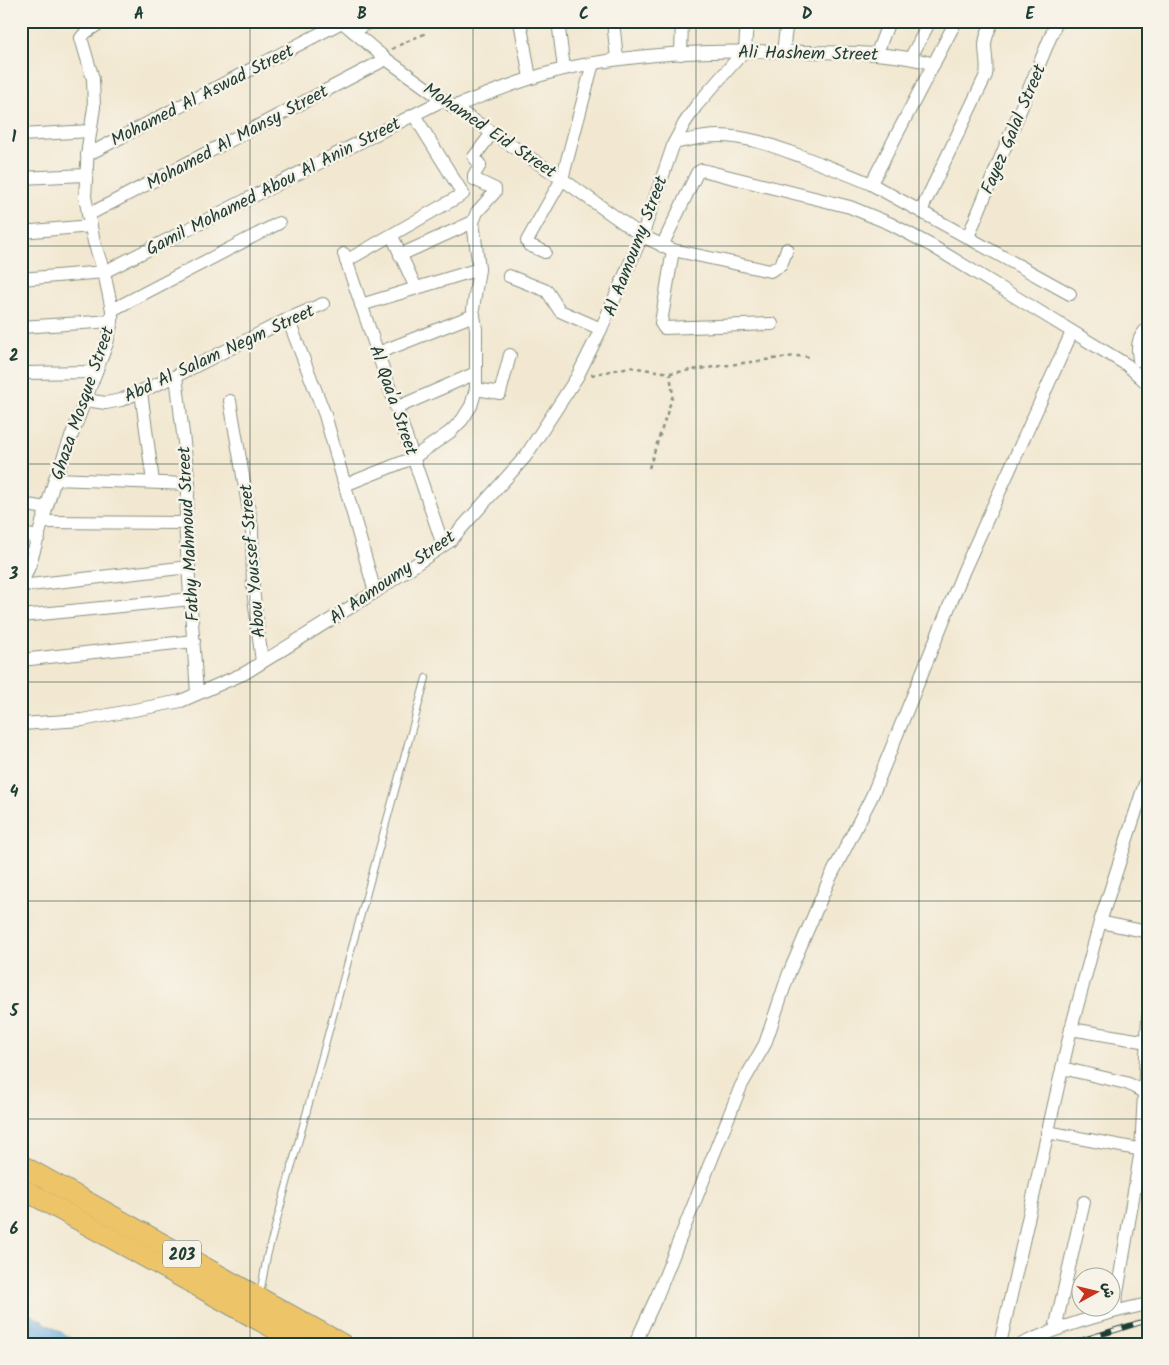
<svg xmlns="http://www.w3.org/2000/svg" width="1169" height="1365" font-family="Kalam,'Playpen Sans Arabic',sans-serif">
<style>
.water{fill:#71b0e4;stroke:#48768c}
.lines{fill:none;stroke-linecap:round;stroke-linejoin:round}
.lane-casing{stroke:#889282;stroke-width:8}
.street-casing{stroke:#889282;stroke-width:14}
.primary-casing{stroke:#889282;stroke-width:22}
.path{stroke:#889282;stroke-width:2.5;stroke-dasharray:4 4;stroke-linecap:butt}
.lane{stroke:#fff;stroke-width:6}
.street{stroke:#fff;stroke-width:12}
.primary{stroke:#eec469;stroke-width:20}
.rail-casing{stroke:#1f3d34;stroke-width:5.5}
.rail{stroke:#f7f3e8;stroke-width:4;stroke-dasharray:11;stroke-linecap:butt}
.grid{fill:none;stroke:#1f3d34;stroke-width:1;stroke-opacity:0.55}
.labels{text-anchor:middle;stroke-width:5;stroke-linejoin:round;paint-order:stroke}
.shield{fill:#f7f3e8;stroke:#60746a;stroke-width:1}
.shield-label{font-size:16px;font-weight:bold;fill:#1f3d34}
.street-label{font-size:18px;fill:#1f3d34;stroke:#f7f3e8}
.neatline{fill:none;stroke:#1f3d34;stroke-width:2}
.grid-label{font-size:16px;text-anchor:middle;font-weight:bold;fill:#1f3d34}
</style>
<rect width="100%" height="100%" fill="#f7f3e8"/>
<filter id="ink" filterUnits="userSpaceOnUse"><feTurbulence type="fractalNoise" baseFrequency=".02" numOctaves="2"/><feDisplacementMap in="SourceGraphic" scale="10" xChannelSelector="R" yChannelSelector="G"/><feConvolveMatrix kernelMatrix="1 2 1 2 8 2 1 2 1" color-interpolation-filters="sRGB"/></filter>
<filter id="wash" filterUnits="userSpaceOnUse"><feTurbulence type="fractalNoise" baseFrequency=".0096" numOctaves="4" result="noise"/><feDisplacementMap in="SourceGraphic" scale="20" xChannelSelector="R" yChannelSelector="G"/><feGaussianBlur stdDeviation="1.12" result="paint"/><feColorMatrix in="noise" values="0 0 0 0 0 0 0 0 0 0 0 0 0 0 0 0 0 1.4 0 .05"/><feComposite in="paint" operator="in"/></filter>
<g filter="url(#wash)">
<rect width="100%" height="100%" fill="#f2e8d1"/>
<polygon class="water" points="21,1309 81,1344 21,1344"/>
</g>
<g filter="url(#ink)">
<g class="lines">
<defs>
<polyline id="lane" points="260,1294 267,1256 426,678"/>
<g id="street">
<polyline points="341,21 386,59 443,100 562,179 642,236 673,250 770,271 781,265 787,249"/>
<polyline points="520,21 530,78"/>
<polyline points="558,21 564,69"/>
<polyline points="613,21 617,59"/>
<polyline points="353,31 371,21"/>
<polyline points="783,51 787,21"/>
<polyline points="877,53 889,21"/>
<polyline points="681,54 682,21"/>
<polyline points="911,57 930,21"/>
<path d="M453,107C490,93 526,78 564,69C644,51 728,50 810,52C851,53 893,52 934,64"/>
<polyline points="21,135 90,131"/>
<path d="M674,143C689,140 703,136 719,136C749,136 776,147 803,157C826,166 849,174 871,184L1070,294"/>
<polyline points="87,155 342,22"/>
<polyline points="21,178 86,175"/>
<polyline points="871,184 956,21"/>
<path d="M921,211L986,75C988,64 985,56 985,45C985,37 989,29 993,21"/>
<polyline points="88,215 386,59"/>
<polyline points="21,232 91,226"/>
<polyline points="392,236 416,288"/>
<polyline points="968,237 1057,21"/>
<polyline points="662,246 697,173 702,170 850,207 891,224 932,246 1127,365 1148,384"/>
<polyline points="673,250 661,323 664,328 772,324"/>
<polyline points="545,252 529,245 527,241 562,179 593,63"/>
<polyline points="344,254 443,545"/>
<polyline points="400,255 473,222"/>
<polyline points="346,261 463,194 414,115"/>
<polyline points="509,276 547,291 560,311 601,329"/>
<polyline points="21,279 104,272 443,100"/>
<polyline points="361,305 479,269"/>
<polyline points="112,310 279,223"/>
<polyline points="288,319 325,415 375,592"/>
<polyline points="21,327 112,321"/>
<polyline points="378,353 474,315"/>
<path d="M1139,360C1137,346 1137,338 1148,328"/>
<polyline points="21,373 96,372"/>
<polyline points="176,376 189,484 185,523 197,693"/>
<polyline points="476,389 500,393 510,355"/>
<polyline points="141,392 153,482"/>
<polyline points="85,400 106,403 121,400 176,376 288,319 323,304"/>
<polyline points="230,401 252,528 253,589 262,662"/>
<polyline points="396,408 476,373"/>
<polyline points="55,479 189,484"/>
<polyline points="345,485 413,458 450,432 462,420 471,406 476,389 476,329 473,309 479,269 473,222 477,212 495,192 495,189 474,179 474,175 480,165 474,157 492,133"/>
<polyline points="21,504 46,508"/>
<polyline points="42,522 185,523"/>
<polyline points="21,534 39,537"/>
<polyline points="21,586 30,564 55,479 107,343 112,321 112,310 104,272 94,242 85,197 88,148 94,107 93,79 81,38 86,32 103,21"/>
<polyline points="21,586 189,567"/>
<polyline points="21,616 191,599"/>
<polyline points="21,660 194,641"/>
<polyline points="21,724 82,720 181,701 245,673 375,592 450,541 525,457 577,377 601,329 642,236 674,143 684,124 696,106 745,50 747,21"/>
<polyline points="1100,922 1148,932"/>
<polyline points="1071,1029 1148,1042"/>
<path d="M1062,1068L1126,1083C1133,1085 1142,1093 1148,1093"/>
<polyline points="1047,1132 1148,1151"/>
<polyline points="1114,1311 1141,1150 1148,1018"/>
<polyline points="1055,1329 1084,1202"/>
<polyline points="635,1344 657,1296 741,1086 765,1044 789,973 829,880 872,796 964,570 1072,332"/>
<polyline points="1000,1344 1071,1029 1100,922 1148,774"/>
<path d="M1022,1344C1062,1325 1105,1313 1148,1304"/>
</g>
<g id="primary">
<polyline points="21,1165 342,1344"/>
<polyline points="21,1188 302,1344"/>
</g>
</defs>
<use href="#lane" class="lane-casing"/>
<use href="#street" class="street-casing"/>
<use href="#primary" class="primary-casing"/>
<g class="path">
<polyline points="392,49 412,39 427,33"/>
<polyline points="591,375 630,367 670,373 795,356 811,357"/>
<polyline points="649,468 673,395 670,374"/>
</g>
<use href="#lane" class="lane"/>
<use href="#street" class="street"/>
<use href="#primary" class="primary"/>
<defs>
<polyline id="rail" points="1070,1344 1148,1320"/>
</defs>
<use href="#rail" class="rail-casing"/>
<use href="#rail" class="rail"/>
</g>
</g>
<path class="grid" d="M250,21V1344M473,21V1344M696,21V1344M919,21V1344M21,246H1148M21,464H1148M21,682H1148M21,901H1148M21,1119H1148"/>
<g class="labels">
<rect class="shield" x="163" y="1240.5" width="38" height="27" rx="4"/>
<g class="shield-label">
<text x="182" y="1260">203</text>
</g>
<g class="street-label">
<text transform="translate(808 53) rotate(1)" y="6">Ali Hashem Street</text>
<text transform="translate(202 95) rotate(-27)" y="6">Mohamed Al Aswad Street</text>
<text transform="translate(1013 129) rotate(-67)" y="6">Fayez Galal Street</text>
<text transform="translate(490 130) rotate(34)" y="6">Mohamed Eid Street</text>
<text transform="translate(237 137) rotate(-28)" y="6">Mohamed Al Mansy Street</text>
<text transform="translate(273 186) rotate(-27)" y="6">Gamil Mohamed Abou Al Anin Street</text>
<text transform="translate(635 246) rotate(-69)" y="6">Al Aamoumy Street</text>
<text transform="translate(219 353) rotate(-25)" y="6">Abd Al Salam Negm Street</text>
<text transform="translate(394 400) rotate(71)" y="6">Al Qaa'a Street</text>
<text transform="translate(82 403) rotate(-71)" y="6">Ghaza Mosque Street</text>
<text transform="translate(188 534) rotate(-93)" y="6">Fathy Mahmoud Street</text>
<text transform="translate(252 561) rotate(-95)" y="6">Abou Youssef Street</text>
<text transform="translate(392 577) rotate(-35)" y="6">Al Aamoumy Street</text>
</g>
</g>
<rect width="1169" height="1365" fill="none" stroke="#f7f3e8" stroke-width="55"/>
<g transform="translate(1096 1292) rotate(82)"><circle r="24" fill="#f7f3e8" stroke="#a1aaa0"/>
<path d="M0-4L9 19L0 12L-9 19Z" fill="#c8321e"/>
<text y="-8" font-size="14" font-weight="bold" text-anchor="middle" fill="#1f3d34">ش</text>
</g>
<rect x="28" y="28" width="1114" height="1310" class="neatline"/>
<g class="grid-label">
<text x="139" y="19">A</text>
<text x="362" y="19">B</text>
<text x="584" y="19">C</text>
<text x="807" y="19">D</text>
<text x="1030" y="19">E</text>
<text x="14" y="142">1</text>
<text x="14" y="361">2</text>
<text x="14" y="579">3</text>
<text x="14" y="797">4</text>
<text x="14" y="1016">5</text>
<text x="14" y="1234">6</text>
</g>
</svg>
